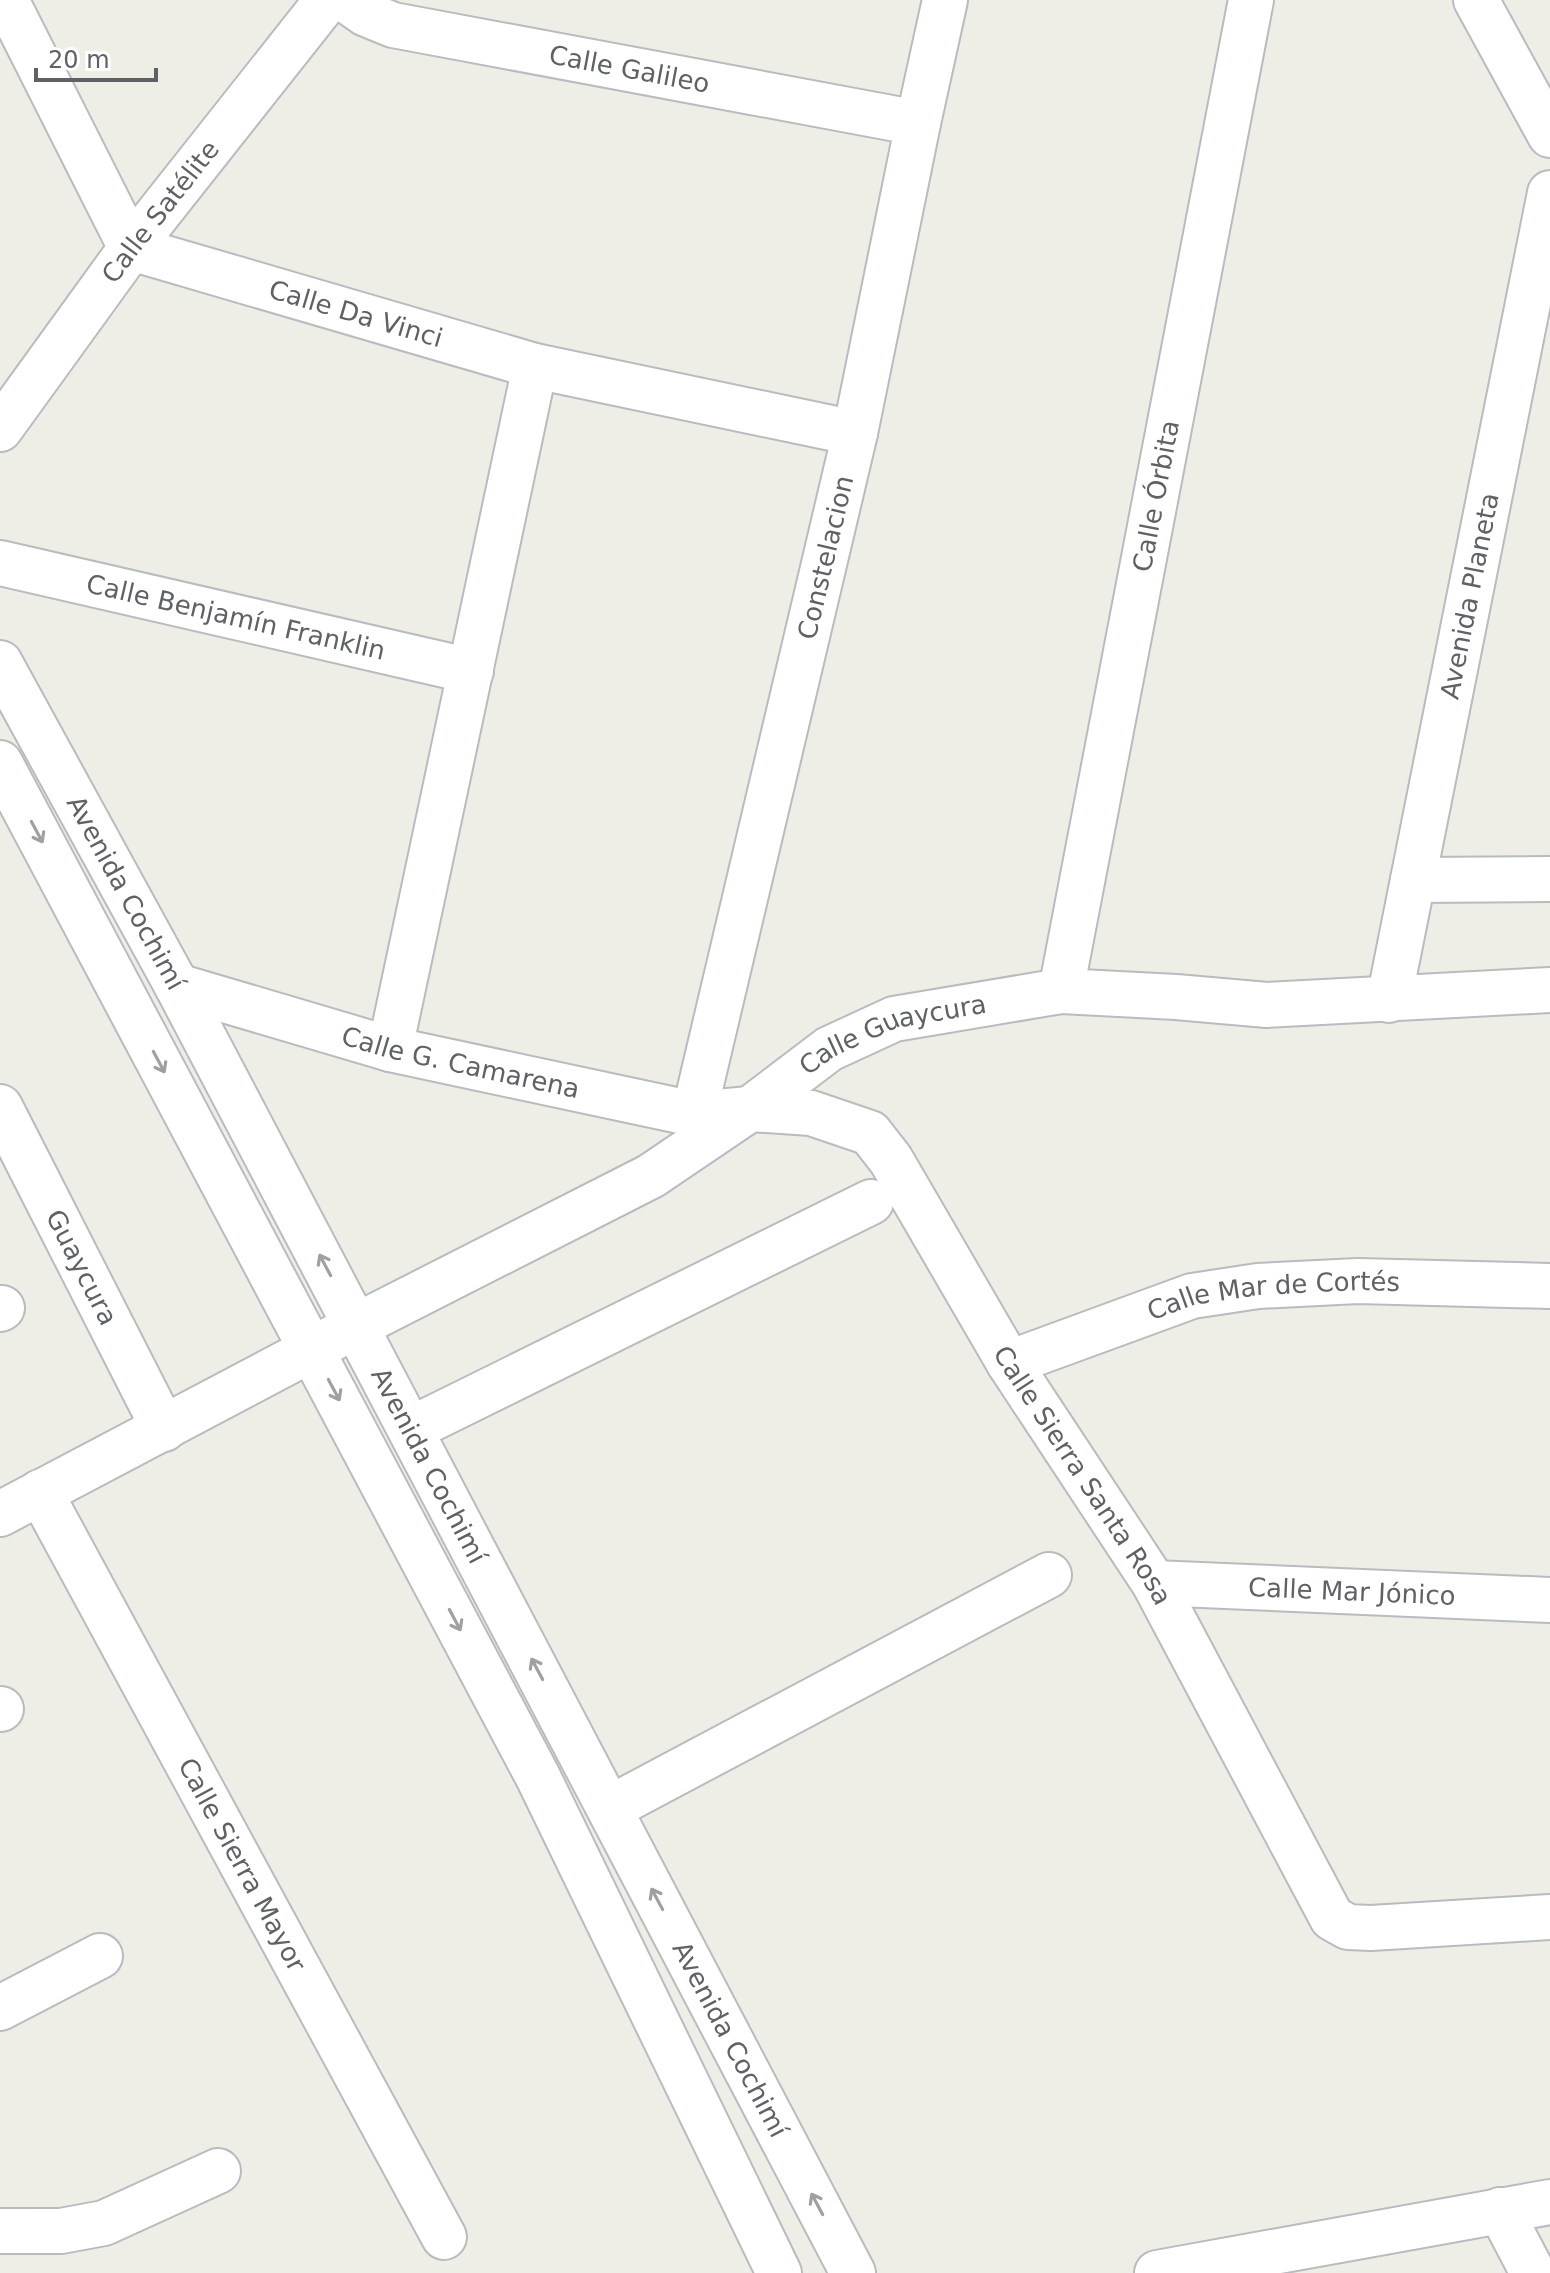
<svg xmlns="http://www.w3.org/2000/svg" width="1550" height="2273" font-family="'DejaVu Sans',sans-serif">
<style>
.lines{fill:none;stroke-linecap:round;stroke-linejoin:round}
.minor-casing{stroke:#b8bbbf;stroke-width:48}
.minor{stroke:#fff;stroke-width:44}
.oneway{stroke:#9ea0a3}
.labels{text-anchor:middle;stroke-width:7;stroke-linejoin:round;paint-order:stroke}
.street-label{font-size:26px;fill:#5e6166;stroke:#fff}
</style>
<rect width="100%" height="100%" fill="#efeee6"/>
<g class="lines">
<defs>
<g id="minor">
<path id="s1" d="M6,0L131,248L535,366L855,433"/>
<path id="s2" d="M346,0L366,14L393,25L918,123"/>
<polyline points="1476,0 1550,135"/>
<path id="s3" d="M0,429L131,248L327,0"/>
<path id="s4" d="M0,563L471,671"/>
<path id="s5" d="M0,663L177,986L853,2273"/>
<polyline points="0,763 538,1777 779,2273"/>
<polyline points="1413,880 1550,879"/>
<path id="s6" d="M177,986L390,1049L694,1114L750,1109L811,1113L870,1133L891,1160L1009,1363L1154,1583L1332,1918L1348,1927L1371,1928L1550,1917"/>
<path id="s7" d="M1061,991L1251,0"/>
<path id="s8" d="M1389,1000L1550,193"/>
<polyline points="390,1049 535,366"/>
<path id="s9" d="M0,1107L164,1429"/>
<path id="s10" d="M694,1114L855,433L918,123L945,0"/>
<polyline points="0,1309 2,1308"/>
<path id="s11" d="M1009,1363L1192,1296L1258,1286L1358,1281L1550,1286"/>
<polyline points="411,1429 871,1202"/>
<path id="s12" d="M40,1492L444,2237"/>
<path id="s13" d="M0,1514L356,1326L651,1176L750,1109L829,1049L894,1019L1061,991L1176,997L1267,1005L1550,990"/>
<path id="s14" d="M1154,1583L1550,1600"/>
<polyline points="0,1709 1,1709"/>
<polyline points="610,1808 1049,1575"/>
<polyline points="0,2008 100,1956"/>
<polyline points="1500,2210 1533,2273"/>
<polyline points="0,2231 61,2231 104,2223 218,2171"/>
<polyline points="1157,2273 1550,2202"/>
</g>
</defs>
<use href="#minor" class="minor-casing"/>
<use href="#minor" class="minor"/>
</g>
<defs><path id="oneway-shaft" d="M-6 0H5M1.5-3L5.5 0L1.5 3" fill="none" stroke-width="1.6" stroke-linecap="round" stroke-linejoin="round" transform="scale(2)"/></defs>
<g class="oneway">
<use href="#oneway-shaft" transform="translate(37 832) rotate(62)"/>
<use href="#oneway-shaft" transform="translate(159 1062) rotate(62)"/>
<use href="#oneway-shaft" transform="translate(325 1265) rotate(-118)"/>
<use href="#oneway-shaft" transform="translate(334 1390) rotate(62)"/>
<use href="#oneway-shaft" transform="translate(455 1620) rotate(62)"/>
<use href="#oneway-shaft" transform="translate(537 1669) rotate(-118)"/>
<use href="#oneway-shaft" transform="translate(657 1899) rotate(-118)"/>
<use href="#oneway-shaft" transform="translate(817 2204) rotate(-118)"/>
</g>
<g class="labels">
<g class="street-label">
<text dy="9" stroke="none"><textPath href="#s2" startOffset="294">Calle Galileo</textPath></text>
<text dy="9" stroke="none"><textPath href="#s3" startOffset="270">Calle Satélite</textPath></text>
<text dy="9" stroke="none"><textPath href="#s1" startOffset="512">Calle Da Vinci</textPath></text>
<text dy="9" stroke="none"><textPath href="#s7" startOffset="504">Calle Órbita</textPath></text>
<text dy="9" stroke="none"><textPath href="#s10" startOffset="572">Constelacion</textPath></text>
<text dy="9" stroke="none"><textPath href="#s8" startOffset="412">Avenida Planeta</textPath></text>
<text dy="9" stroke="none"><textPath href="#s4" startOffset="242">Calle Benjamín Franklin</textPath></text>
<text dy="9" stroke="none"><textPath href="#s5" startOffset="262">Avenida Cochimí</textPath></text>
<text dy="9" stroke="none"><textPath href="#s13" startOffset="1018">Calle Guaycura</textPath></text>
<text dy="9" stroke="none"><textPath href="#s6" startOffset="294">Calle G. Camarena</textPath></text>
<text dy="9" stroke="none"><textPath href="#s9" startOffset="180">Guaycura</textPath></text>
<text dy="9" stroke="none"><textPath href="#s11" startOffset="276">Calle Mar de Cortés</textPath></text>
<text dy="9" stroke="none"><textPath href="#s5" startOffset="910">Avenida Cochimí</textPath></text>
<text dy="9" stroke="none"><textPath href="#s6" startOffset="1116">Calle Sierra Santa Rosa</textPath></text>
<text dy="9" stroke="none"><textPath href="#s14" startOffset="198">Calle Mar Jónico</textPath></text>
<text dy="9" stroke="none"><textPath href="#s12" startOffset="424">Calle Sierra Mayor</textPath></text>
<text dy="9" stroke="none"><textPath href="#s5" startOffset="1558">Avenida Cochimí</textPath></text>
</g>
</g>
<path d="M36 68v12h120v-12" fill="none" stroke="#5e6166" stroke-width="4"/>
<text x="48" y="68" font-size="24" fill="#5e6166" stroke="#ffffff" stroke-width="6" paint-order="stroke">20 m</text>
</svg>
